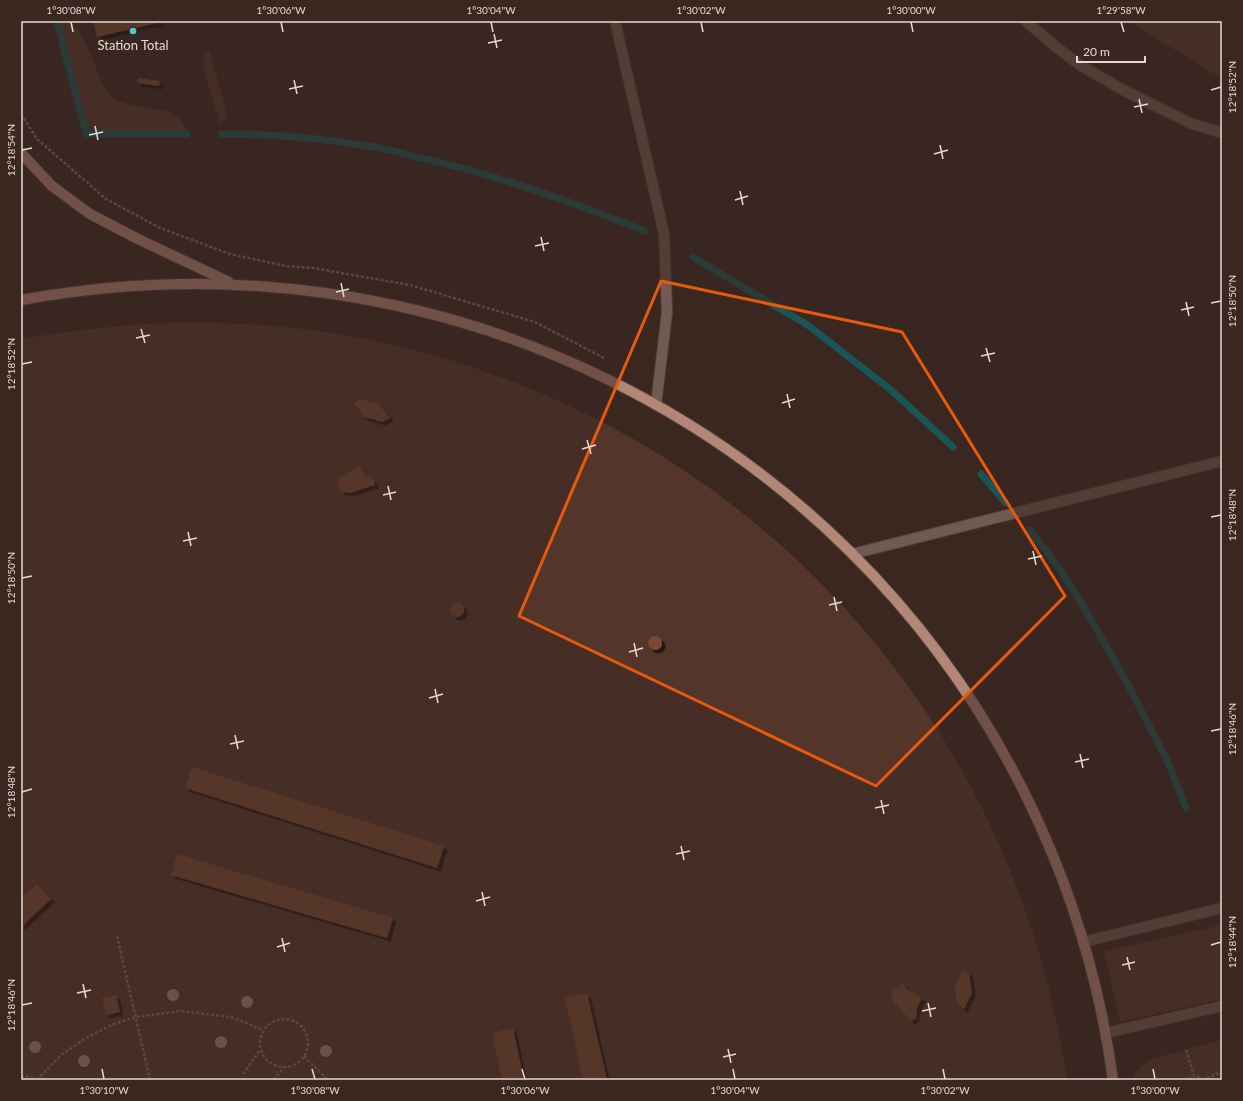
<svg xmlns="http://www.w3.org/2000/svg" width="1243" height="1101" font-family="Lato,sans-serif">
<style>
.green{fill:#54352a}
.lines{fill:none;stroke-linecap:round;stroke-linejoin:round}
.stream{stroke:#195456;stroke-width:7}
.building{fill:#7a4836;filter:url(#shadow)}
.minor-casing{stroke:#56433d;stroke-width:12}
.primary-casing{stroke:#56433d;stroke-width:12}
.path{stroke:#80706a;stroke-width:2.5;stroke-dasharray:3 2;stroke-linecap:butt}
.minor{stroke:#715a51;stroke-width:10}
.primary{stroke:#b48675;stroke-width:10}
.tree{fill:#a3887e}
.marked{fill:none;stroke:#e8590c;stroke-width:3;stroke-linejoin:round}
.ticks{fill:none;stroke:#e6d9d5;stroke-width:1.5}
.poi-dot{fill:#51ccd1;stroke:#3a2720;stroke-width:1.5}
.labels{text-anchor:middle;stroke-width:4;stroke-linejoin:round;paint-order:stroke}
.poi-label{font-size:13px;fill:#e6d9d5;stroke:#3a2720}
.neatline{fill:none;stroke:#e6d9d5;stroke-width:1.5}
.ticks-label{font-size:10px;text-anchor:middle;fill:#e6d9d5}
</style>
<defs>
<filter id="shadow"><feDropShadow dx="3.5" dy="3.5" stdDeviation="0" flood-color="#0009"/></filter>
</defs>
<rect width="100%" height="100%" fill="#3a2720"/>
<g class="green">
<path d="M59,21H70C81,32 87,46 93,60C99,74 102,91 116,99C127,106 155,109 169,112C179,117 183,123 189,132H87Z"/>
<polygon points="1129,21 1222,21 1222,75 1212,73"/>
<path d="M210,51L227,116L220,124L203,67C203,59 203,55 210,51Z"/>
<path d="M189,322C248,323 307,327 366,339C735,413 1013,707 1067,1080H21V339C77,329 132,324 189,322Z"/>
<polygon points="1222,925 1222,999 1120,1022 1104,951"/>
<polygon points="1222,1040 1222,1080 1135,1080 1134,1077 1136,1071 1141,1066 1151,1059"/>
</g>
<g class="lines">
<g class="stream">
<polyline points="57,21 86,134 187,134"/>
<path d="M221,134C270,134 320,138 368,146C383,148 398,152 412,156C492,173 569,201 645,231"/>
<polyline points="693,257 809,326 891,390 953,447"/>
<polyline points="981,474 1006,503"/>
<polyline points="1030,530 1061,571 1088,614 1126,681 1167,760 1186,808"/>
</g>
</g>
<g class="building">
<polygon points="93,21 161,21 161,22 97,37"/>
<polygon points="138,78 160,81 159,86 137,83"/>
<polygon points="359,398 379,404 390,418 382,422 365,417 354,404"/>
<polygon points="358,466 366,475 374,480 375,485 349,493 340,491 337,476 342,477"/>
<circle cx="457" cy="610" r="7"/>
<circle cx="655" cy="643" r="7"/>
<polygon points="192,767 444,846 437,868 185,788"/>
<polygon points="177,854 393,918 387,938 171,875"/>
<polygon points="37,884 51,899 21,927 21,899"/>
<polygon points="962,970 969,972 972,993 964,1009 957,1003 955,985"/>
<polygon points="904,983 905,988 922,998 917,1008 916,1018 911,1021 893,1001 891,992"/>
<polygon points="587,993 607,1080 583,1080 565,998"/>
<polygon points="116,995 120,1012 106,1015 102,998"/>
<polygon points="513,1028 524,1080 502,1080 492,1033"/>
</g>
<g class="lines">
<defs>
<g id="minor">
<polyline points="615,21 664,234 667,312 656,405"/>
<polyline points="1026,21 1056,47 1080,65 1121,89 1190,123 1222,133"/>
<polyline points="852,554 1222,461"/>
<polyline points="1083,942 1222,908"/>
<polyline points="1106,1033 1222,1006"/>
</g>
<g id="primary">
<polyline points="21,153 52,186 90,214 138,239 229,282"/>
<path d="M21,300C431,224 844,423 1028,800C1071,888 1100,983 1113,1080"/>
</g>
</defs>
<use href="#minor" class="minor-casing"/>
<use href="#primary" class="primary-casing"/>
<g class="path">
<polyline points="21,114 37,139 106,199 160,228 230,254 286,266 313,268 410,285 535,322 604,358"/>
<polyline points="117,936 150,1080"/>
<circle cx="284" cy="1043" r="24"/>
<polyline points="1186,1050 1194,1076"/>
<polyline points="304,1056 328,1080"/>
<polyline points="243,1074 260,1050"/>
<polyline points="21,1077 28,1076 37,1080"/>
<polyline points="37,1080 61,1055 89,1036 114,1024 136,1017 182,1011 231,1017 263,1030"/>
<polyline points="274,1080 284,1067"/>
<path d="M1190,1080L1192,1076C1196,1075 1199,1076 1201,1080"/>
<polyline points="1202,1080 1222,1072"/>
</g>
<use href="#minor" class="minor"/>
<use href="#primary" class="primary"/>
</g>
<g class="tree">
<circle cx="173" cy="995" r="6"/>
<circle cx="247" cy="1002" r="6"/>
<circle cx="221" cy="1042" r="6"/>
<circle cx="35" cy="1047" r="6"/>
<circle cx="326" cy="1051" r="6"/>
<circle cx="84" cy="1061" r="6"/>
</g>
<path d="M0 0H1243V1101H0ZM661,281L902,332L1065,596L876,786L519,616Z" fill="#3a2720" fill-opacity=".55" fill-rule="evenodd"/>
<path class="marked" d="M661,281L902,332L1065,596L876,786L519,616Z"/>
<path class="ticks" d="M71,22L73,32M281,22L283,32M491,22L493,32M701,22L703,32M911,22L913,32M1121,22L1124,32M494,34L497,48M488,43L502,40M294,80L297,94M289,89L303,86M1211,90L1221,87M1139,99L1142,113M1134,107L1148,104M95,126L98,140M89,135L103,132M940,145L943,159M22,150L32,148M934,154L948,150M740,191L743,205M735,200L748,196M541,237L544,251M535,246L549,243M341,283L344,297M336,292L349,289M1186,302L1189,316M1211,303L1221,301M1181,310L1194,307M141,329L145,343M136,338L150,335M986,348L990,362M981,356L995,353M22,364L32,362M787,394L790,408M782,403L795,399M587,440L591,454M582,449L596,445M388,486L391,500M383,495L396,492M1211,517L1221,515M188,532L191,546M183,541L197,538M1033,551L1036,565M1028,559L1042,556M22,578L32,576M834,597L837,611M829,605L842,602M634,643L637,657M629,652L643,648M435,689L438,703M429,698L443,694M1211,731L1221,729M235,735L238,749M230,744L244,741M1080,754L1083,768M1075,762L1089,759M22,792L32,789M881,800L884,814M875,808L889,805M681,846L684,860M676,854L690,851M482,892L485,906M476,901L490,897M282,938L285,952M1211,945L1221,942M277,947L290,943M1127,957L1130,970M1122,965L1135,962M83,984L86,998M77,993L91,990M928,1003L931,1017M22,1005L32,1003M922,1011L936,1008M728,1049L731,1063M723,1057L736,1054M102,1069L104,1079M312,1069L315,1079M522,1069L525,1079M733,1069L735,1079M943,1069L945,1079M1153,1069L1155,1079"/>
<circle class="poi-dot" cx="133" cy="31" r="4"/>
<g class="labels">
<g class="poi-label">
<text x="133" y="50">Station Total</text>
</g>
</g>
<rect width="1243" height="1101" fill="none" stroke="#3a2720" stroke-width="44"/>
<path d="M1077 56v6h68v-6" fill="none" stroke="#e6d9d5" stroke-width="2"/>
<text x="1083" y="56" font-size="12" fill="#e6d9d5" stroke="#3a2720" stroke-width="3" paint-order="stroke">20 m</text>
<rect x="22" y="22" width="1199" height="1057" class="neatline"/>
<g class="ticks-label">
<text x="71" y="14">1°30'08"W</text>
<text x="281" y="14">1°30'06"W</text>
<text x="491" y="14">1°30'04"W</text>
<text x="701" y="14">1°30'02"W</text>
<text x="911" y="14">1°30'00"W</text>
<text x="1121" y="14">1°29'58"W</text>
<text transform="translate(1232 87) rotate(-90)" y="4">12°18'52"N</text>
<text transform="translate(11 150) rotate(-90)" y="4">12°18'54"N</text>
<text transform="translate(1232 301) rotate(-90)" y="4">12°18'50"N</text>
<text transform="translate(11 364) rotate(-90)" y="4">12°18'52"N</text>
<text transform="translate(1232 515) rotate(-90)" y="4">12°18'48"N</text>
<text transform="translate(11 578) rotate(-90)" y="4">12°18'50"N</text>
<text transform="translate(1232 729) rotate(-90)" y="4">12°18'46"N</text>
<text transform="translate(11 792) rotate(-90)" y="4">12°18'48"N</text>
<text transform="translate(1232 942) rotate(-90)" y="4">12°18'44"N</text>
<text transform="translate(11 1005) rotate(-90)" y="4">12°18'46"N</text>
<text x="104" y="1094">1°30'10"W</text>
<text x="315" y="1094">1°30'08"W</text>
<text x="525" y="1094">1°30'06"W</text>
<text x="735" y="1094">1°30'04"W</text>
<text x="945" y="1094">1°30'02"W</text>
<text x="1155" y="1094">1°30'00"W</text>
</g>
</svg>
